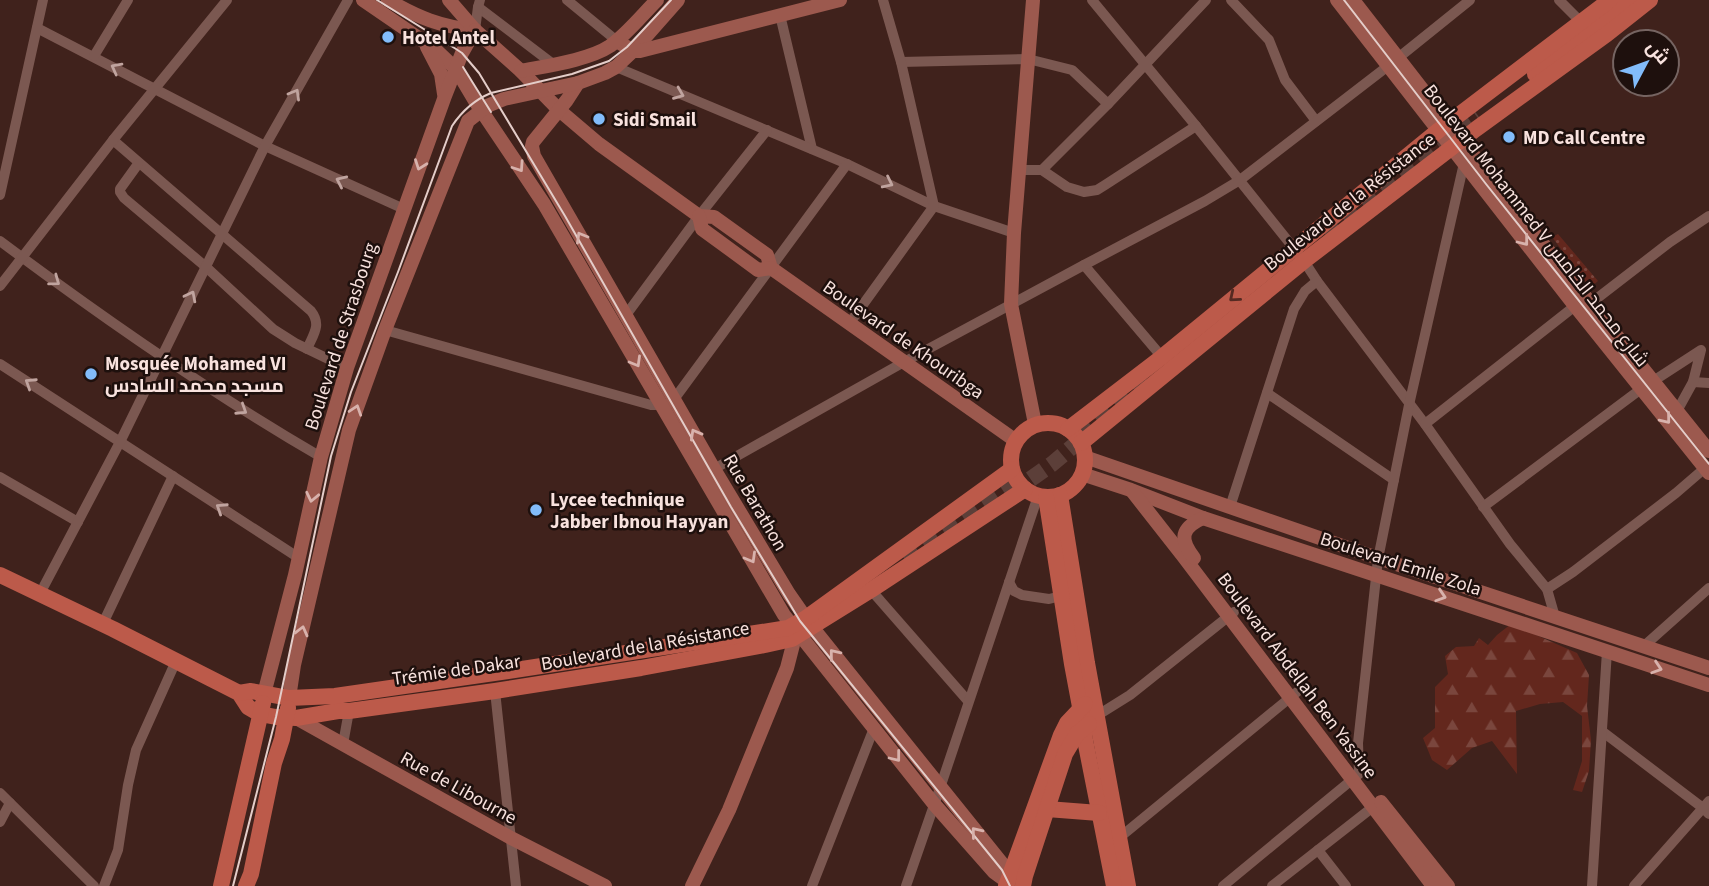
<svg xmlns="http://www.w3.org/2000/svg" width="1709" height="886" font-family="'Source Sans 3',Cairo,sans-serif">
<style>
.forest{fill:url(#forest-firs)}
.park{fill:url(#park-dots)}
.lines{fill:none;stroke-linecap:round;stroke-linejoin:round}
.primary-tunnel{stroke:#5c3f39;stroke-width:16;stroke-dasharray:16 8;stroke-linecap:butt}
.street{stroke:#7b5851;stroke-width:10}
.secondary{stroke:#9c594e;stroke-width:14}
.primary{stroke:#bc5a4a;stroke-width:16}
.tram{stroke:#e4cdc9;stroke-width:2}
.oneway{stroke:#c0a49f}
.oneway2{stroke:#d8b2ac}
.oneway3{stroke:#552a22}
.poi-dot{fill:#82bcfa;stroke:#1e100d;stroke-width:2.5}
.labels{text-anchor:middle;stroke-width:5;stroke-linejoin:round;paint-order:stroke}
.poi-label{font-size:19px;font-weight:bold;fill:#f8e2de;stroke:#1e100d;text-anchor:start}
.street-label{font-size:19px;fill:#f8e2de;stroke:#1e100d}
</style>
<defs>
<pattern id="forest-firs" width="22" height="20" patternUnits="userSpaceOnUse" patternTransform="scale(1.75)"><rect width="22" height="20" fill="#63271d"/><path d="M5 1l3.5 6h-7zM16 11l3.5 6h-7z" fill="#7a463d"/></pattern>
<pattern id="park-dots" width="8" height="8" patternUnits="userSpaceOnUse" patternTransform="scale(1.75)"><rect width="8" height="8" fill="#63271d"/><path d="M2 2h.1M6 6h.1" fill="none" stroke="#7a463d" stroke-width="1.8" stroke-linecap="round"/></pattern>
</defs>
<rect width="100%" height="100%" fill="#40221c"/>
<polygon class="forest" points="1511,624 1577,653 1589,675 1587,706 1591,740 1589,771 1582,792 1573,790 1582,761 1582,716 1563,702 1540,704 1516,711 1517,774 1492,741 1472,748 1447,770 1432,760 1423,738 1435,728 1435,687 1448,674 1445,656 1456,647 1474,646 1479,638 1488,645 1497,635"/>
<polygon class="park" points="1558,234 1598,281 1590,288 1552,237"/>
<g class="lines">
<g class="primary-tunnel">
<polyline points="1324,233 1412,165 1479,117"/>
<polyline points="1078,435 1152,373"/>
<polyline points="1011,493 1052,464 1090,432"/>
<polyline points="903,557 1018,480"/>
</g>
<g class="street">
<polyline points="567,0 617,41"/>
<polyline points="1092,0 1196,126 1304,261 1317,281 1425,424 1510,544 1547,589 1555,617"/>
<polyline points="1231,0 1269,40 1285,80 1316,121"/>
<polyline points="1559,0 1581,22"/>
<polyline points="478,7 553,64"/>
<polyline points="780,15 812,149"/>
<polyline points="37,28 265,146 404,209"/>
<polyline points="475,30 478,7 480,0"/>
<polyline points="94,56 128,0"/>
<polyline points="1398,58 1470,0"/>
<polyline points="901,62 1028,59 1072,70 1108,104"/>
<polyline points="616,67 847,164 934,206 1014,233"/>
<path d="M113,140L311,311C322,325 313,335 307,349"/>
<polyline points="138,164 120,189 120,192 124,198 206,267 273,329 295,343 347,368"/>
<polyline points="1020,170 1042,170 1067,187 1084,192 1097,190 1105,185 1196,126"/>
<polyline points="1042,170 1108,104 1206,0"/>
<polyline points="0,195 43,0"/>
<path d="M0,241C103,318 209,392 321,457"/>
<polyline points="1084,265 1162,357"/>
<polyline points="0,286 113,140 227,0"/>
<polyline points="1591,303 1670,242 1709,216"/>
<polyline points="626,315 699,216 767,130"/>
<polyline points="849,324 934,206 901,62 883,0"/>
<polyline points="385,330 651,405 667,405 675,398 847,164"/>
<polyline points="0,364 299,558"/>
<polyline points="1693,382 1709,383"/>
<polyline points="1267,393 1394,480"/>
<polyline points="1425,424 1575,306"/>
<polyline points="714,469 904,362 1084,265 1205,201 1240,180 1388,66"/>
<polyline points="0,477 78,522"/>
<polyline points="1230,507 1294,309 1305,291 1317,281"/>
<polyline points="1483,507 1641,389 1701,350 1693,382 1677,411"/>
<polyline points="1009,582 1014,591 1022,595 1049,599 1057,597 1061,594"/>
<polyline points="44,586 120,442 265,146 348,0"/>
<polyline points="1547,589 1573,572 1676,493 1705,468"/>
<polyline points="871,590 968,701"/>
<polyline points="106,617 173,476"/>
<polyline points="1644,646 1709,588"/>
<polyline points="495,691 516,886"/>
<polyline points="1098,715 1130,695 1234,612"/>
<polyline points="1603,732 1703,808 1709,814"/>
<polyline points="343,744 349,711"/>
<polyline points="0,793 94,886"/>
<polyline points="0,822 10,803"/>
<polyline points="1119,838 1297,692"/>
<polyline points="1318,850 1346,886"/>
<polyline points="104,886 118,850 128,785 136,750 176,661"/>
<polyline points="812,886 874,728"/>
<polyline points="906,886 940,788 1038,496"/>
<polyline points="1223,886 1359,774 1358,743 1378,559 1409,405 1464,163"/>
<polyline points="1272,886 1373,807"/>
<polyline points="1592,886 1607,651"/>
<polyline points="1634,886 1709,801"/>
</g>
<g class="secondary">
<polyline points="363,0 436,50 456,69 475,101 544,204 784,615 934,804 994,872 1013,886"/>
<path d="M388,0C417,17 441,27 475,30"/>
<polyline points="449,0 475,30 521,71 559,110 599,144 699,216 714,217 767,255 771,268 1016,441"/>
<polyline points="678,0 633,51 616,67 605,73 578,83 567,100 533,142 532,146 534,156 714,469 789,594 812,627 1004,866 1015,882"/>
<polyline points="1033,0 1014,233 1011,304 1035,424"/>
<polyline points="1337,0 1575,306 1709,473"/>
<polyline points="1353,0 1523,219 1709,451"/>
<polyline points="617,41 633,51 640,51 840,0"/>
<polyline points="427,47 441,74 444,94"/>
<path d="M521,71C546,66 589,60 610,46C627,34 642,15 657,0"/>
<polyline points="699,216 702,229 758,270 771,268"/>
<polyline points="1085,457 1363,553 1709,668"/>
<polyline points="1082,474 1131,490 1203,518 1709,685"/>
<polyline points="1132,491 1183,556 1433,886"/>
<path d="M1194,558C1179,539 1181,528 1203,518"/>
<polyline points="264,694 295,575 321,457 347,368 445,96 462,53 475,30"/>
<polyline points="289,698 294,665 349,430 385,330 468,121 487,106 504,99 578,83"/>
<polyline points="296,718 511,838 605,886"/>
<polyline points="1381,802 1448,886"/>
<polyline points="692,886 729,810 787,668 795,637"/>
</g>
<g class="primary">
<polyline points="1535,74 1630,0"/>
<circle cx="1048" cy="460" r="37"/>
<polyline points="1068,429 1162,357 1439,130 1610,0"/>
<polyline points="1081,443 1304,261 1476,129 1607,34 1650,0"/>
<polyline points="1060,495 1087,663 1128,886"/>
<polyline points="1046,497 1072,664 1084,728 1085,740 1114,886"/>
<polyline points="0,575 113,629 239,693 248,707 260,714 276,717 296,718 338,711 349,711 495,691 641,668 765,645 792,639 871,590 1025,489"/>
<polyline points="239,693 251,691 289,698 335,696 508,671 788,628 806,618 1012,469"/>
<polyline points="1047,809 1099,813"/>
<polyline points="221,886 263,703"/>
<polyline points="246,886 251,874 274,763 282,739 288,708"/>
<polyline points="1006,886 1061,735 1067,723 1085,704"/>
<polyline points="1023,886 1025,876 1065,754 1077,734 1089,724"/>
</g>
<g class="tram">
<polyline points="377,0 456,49 462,53 479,73 565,216 731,507 800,621 1002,870 1010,886"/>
<polyline points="1344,0 1486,184 1709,464"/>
<polyline points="463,67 491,112"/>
<path d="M233,886L276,717L331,456L351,392L398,272L452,126C462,111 474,100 491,93L572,74L609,61L627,47L671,0"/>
</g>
</g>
<defs><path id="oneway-chevron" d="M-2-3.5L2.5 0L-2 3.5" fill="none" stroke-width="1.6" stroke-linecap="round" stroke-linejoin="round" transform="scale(1.75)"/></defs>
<g class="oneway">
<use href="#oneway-chevron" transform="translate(116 68) rotate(-152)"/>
<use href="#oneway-chevron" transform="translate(295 94) rotate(-60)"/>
<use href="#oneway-chevron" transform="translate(679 94) rotate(22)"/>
<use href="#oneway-chevron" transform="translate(341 181) rotate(-155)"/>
<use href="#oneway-chevron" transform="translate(888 183) rotate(26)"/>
<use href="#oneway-chevron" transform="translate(55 281) rotate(36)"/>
<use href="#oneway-chevron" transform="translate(191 296) rotate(-63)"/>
<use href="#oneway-chevron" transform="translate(30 383) rotate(-147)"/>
<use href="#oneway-chevron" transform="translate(242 410) rotate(33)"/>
<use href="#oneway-chevron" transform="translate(221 508) rotate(-147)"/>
</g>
<g class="oneway2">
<use href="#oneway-chevron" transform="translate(420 165) rotate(110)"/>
<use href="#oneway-chevron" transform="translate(519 167) rotate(56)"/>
<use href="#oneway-chevron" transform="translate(581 237) rotate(-120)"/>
<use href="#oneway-chevron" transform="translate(1524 241) rotate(52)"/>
<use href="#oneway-chevron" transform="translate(636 362) rotate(60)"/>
<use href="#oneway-chevron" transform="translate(356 410) rotate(-72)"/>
<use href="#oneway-chevron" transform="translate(1666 419) rotate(51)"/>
<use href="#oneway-chevron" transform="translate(695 434) rotate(-119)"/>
<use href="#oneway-chevron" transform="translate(312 497) rotate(102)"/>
<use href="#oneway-chevron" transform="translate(751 558) rotate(60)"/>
<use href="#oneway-chevron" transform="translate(1441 596) rotate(18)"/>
<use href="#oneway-chevron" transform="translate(302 631) rotate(-76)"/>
<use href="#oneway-chevron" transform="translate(834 654) rotate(-129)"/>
<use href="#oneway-chevron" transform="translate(1657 668) rotate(18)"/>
<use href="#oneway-chevron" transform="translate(896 757) rotate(52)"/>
<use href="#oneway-chevron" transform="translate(976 832) rotate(-129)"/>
</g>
<use class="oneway3" href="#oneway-chevron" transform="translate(1234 297) rotate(140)"/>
<g class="poi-dot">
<circle cx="388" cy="37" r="7"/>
<circle cx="599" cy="119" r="7"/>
<circle cx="1509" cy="137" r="7"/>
<circle cx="91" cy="374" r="7"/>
<circle cx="536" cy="510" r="7"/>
</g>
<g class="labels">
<g class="poi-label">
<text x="402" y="44">Hotel Antel</text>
<text x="613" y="126">Sidi Smail</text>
<text x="1523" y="144">MD Call Centre</text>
<text x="105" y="370">Mosquée Mohamed VI<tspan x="105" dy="22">مسجد محمد السادس</tspan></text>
<text x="550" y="506">Lycee technique<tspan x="550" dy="22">Jabber Ibnou Hayyan</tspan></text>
</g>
<g class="street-label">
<text transform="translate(1349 201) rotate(-38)" y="7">Boulevard de la Résistance</text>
<text transform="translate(1537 225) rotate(52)" y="7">Boulevard Mohammed V شارع محمد الخامس</text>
<text transform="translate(340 336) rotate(-72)" y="7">Boulevard de Strasbourg</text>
<text transform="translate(904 339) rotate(35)" y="7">Boulevard de Khouribga</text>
<text transform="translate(756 502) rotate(60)" y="7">Rue Barathon</text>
<text transform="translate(1401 563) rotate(18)" y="7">Boulevard Emile Zola</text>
<text transform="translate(645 645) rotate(-10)" y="7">Boulevard de la Résistance</text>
<text transform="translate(456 669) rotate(-8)" y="7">Trémie de Dakar</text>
<text transform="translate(1298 675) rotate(53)" y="7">Boulevard Abdellah Ben Yassine</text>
<text transform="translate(459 787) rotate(29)" y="7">Rue de Libourne</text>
</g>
</g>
<g transform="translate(1646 63) rotate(49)"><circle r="33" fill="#1e100d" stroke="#756461" stroke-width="2"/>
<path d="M0-5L12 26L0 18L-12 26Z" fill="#82bcfa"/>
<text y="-10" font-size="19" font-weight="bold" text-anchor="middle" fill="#f8e2de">ش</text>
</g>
</svg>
